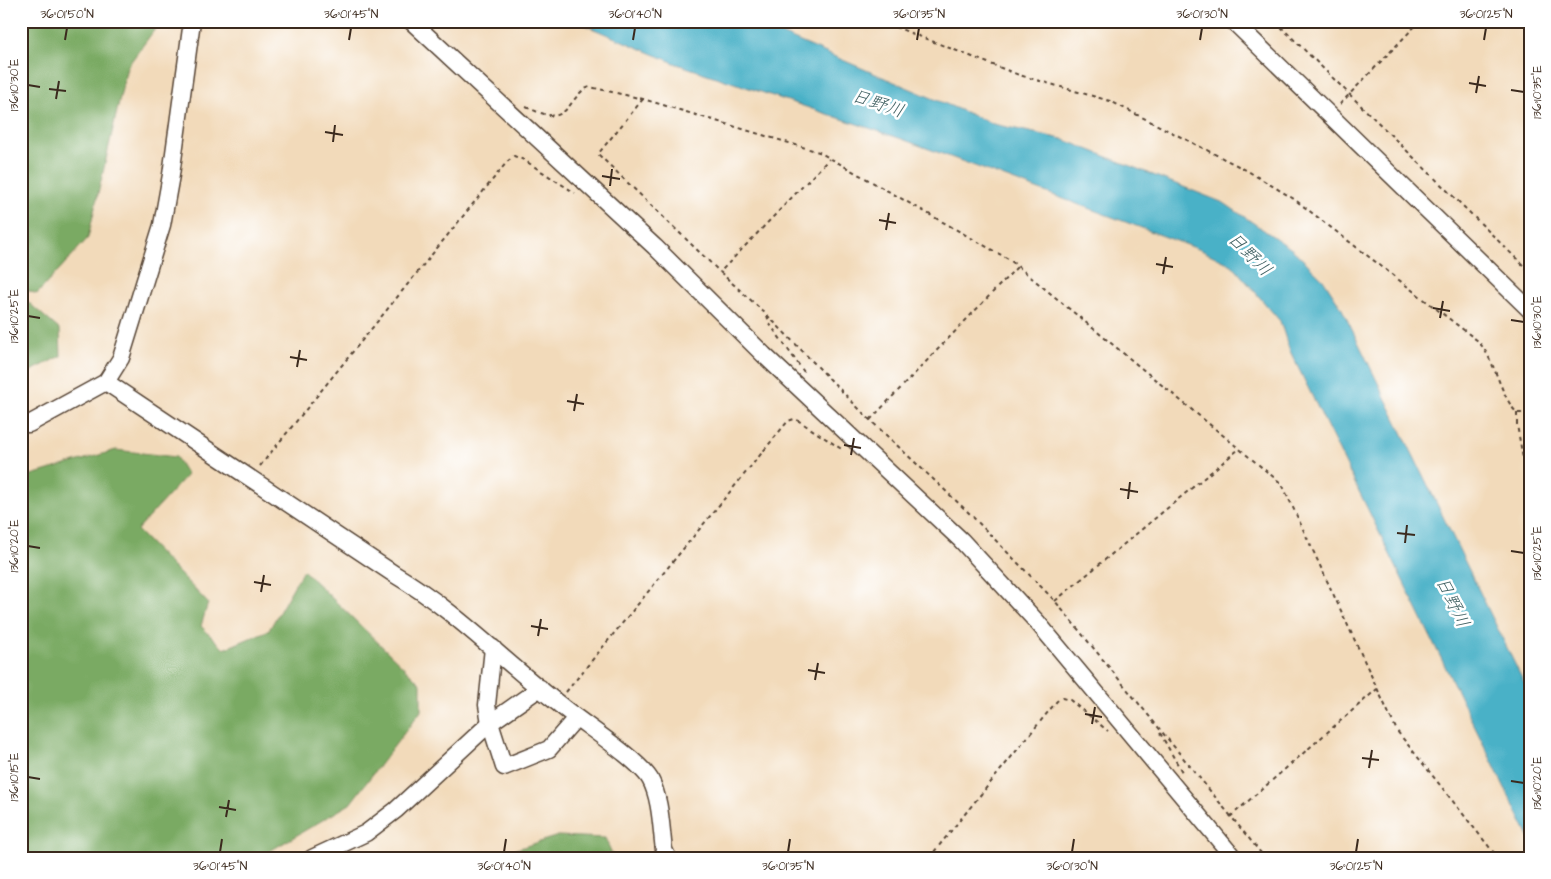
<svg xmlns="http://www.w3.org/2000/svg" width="1551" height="879" font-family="'Architects Daughter','Klee One',sans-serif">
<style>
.forest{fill:#7aaa63;stroke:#5a6a40}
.water{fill:#48b1c7;stroke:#426e72}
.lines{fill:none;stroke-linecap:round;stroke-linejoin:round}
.minor-casing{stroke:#564435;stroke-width:19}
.path{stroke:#564435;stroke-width:2;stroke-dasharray:4 4;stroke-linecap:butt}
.minor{stroke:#fff;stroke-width:16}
.ticks{fill:none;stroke:#3b2a1e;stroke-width:2}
.labels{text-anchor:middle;stroke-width:5;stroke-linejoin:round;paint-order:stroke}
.water-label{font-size:18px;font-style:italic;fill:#406062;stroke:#fff}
.neatline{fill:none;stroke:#3b2a1e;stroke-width:2}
.ticks-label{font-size:12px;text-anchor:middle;fill:#3b2a1e}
</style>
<rect width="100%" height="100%" fill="#fff"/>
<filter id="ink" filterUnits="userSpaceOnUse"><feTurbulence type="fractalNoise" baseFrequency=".02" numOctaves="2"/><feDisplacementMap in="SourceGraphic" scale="10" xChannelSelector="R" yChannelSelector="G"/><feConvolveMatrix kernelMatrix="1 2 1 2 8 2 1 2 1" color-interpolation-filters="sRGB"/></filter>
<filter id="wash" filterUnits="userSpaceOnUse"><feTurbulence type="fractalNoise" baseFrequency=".0096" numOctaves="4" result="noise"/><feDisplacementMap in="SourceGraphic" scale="20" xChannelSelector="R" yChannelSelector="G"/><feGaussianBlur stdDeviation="1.12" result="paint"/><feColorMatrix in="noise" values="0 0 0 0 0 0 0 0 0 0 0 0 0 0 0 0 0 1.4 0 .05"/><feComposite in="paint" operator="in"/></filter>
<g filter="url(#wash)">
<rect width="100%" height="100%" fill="#f2daba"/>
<g class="forest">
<polygon points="21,21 161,21 127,67 88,238 37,294 21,288"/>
<polygon points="21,296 60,330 61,356 21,376"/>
<polygon points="116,450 176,457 187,475 137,530 208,603 201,626 224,649 269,630 303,570 421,684 421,711 350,804 258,858 21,858 21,478"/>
<polygon points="558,836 605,838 614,858 488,858"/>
</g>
<polygon class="water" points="575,21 751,21 993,124 1062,139 1224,203 1293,250 1323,279 1341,307 1530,695 1530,839 1289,349 1280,321 1232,265 1201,250 902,139 677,64"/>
</g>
<g filter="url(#ink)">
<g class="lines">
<defs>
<g id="minor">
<path d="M192,21L171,175L162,225L121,358L106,382L394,574C455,610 503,661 559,704C580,722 637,758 650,779C661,799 661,828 664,850L668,858"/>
<polyline points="411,21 655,247 764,355 961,540 1038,623 1234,858"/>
<polyline points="1233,21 1530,310"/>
<polyline points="21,424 29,424 106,382"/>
<polyline points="493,648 487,705 490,723 504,767 549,749 576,718"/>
<polyline points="312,858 366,833 396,810 490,723 540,688"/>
</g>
</defs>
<use href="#minor" class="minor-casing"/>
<g class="path">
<path d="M880,21L1019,75L1110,101L1246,170L1294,199L1478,341C1497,363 1499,394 1517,413H1530"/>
<polyline points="1275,21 1530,272"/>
<polyline points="643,99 598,154 720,272"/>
<polyline points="1340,104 1420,21"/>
<path d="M526,107C533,110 541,114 549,115C569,120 573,91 590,87L643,99L819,152L1010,260L1282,484L1397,731L1498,858"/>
<polyline points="767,315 870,420 967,511 1055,601 1265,858"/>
<polyline points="804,372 769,323 767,315 720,272 829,159"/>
<polyline points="1517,413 1517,425 1530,497"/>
<polyline points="870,420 1017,267"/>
<polyline points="260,466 507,162 514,156 524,160 575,193"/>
<polyline points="1055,601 1239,449"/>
<polyline points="566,692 788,421 794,419 799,421 843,450"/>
<polyline points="1160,733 1182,772"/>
<polyline points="1230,817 1377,689"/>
<polyline points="929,858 1057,701 1062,698 1070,700 1108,731"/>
</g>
<use href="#minor" class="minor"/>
</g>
</g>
<path class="ticks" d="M65,40L67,28M349,40L351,28M633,40L635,28M917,40L919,28M1200,40L1202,28M1484,40L1486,28M1469,83L1486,86M28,85L40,87M49,89L66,91M1511,90L1524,92M1476,93L1479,76M56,99L59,81M325,132L343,135M333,142L335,125M602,176L620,179M610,186L612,169M879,220L896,223M886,230L889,213M1156,264L1173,267M1163,274L1166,257M1433,308L1450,311M28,316L40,318M1440,318L1443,301M1511,320L1524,322M290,357L307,360M297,367L300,350M567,401L584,404M574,411L577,394M844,445L861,448M851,455L854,438M1120,489L1138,492M1128,499L1130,482M1397,533L1415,535M1405,543L1407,525M28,546L40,548M1511,551L1524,553M254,582L271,585M261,592L264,575M531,626L548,629M538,636L541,619M808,670L825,673M815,680L818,663M1085,714L1102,717M1092,724L1095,707M1362,758L1379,760M1369,768L1372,750M28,777L40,779M1511,781L1524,783M219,807L236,810M226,817L229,800M220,852L222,839M504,852L506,839M788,852L790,839M1072,852L1074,839M1356,852L1358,839"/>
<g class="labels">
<g class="water-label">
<text transform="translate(878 103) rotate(19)" y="6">日野川</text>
<text transform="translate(1250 254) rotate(45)" y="6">日野川</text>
<text transform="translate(1453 602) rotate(64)" y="6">日野川</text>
</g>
</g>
<rect width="1551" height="879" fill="none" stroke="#fff" stroke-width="55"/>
<rect x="28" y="28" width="1496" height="824" class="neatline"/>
<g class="ticks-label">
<text x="67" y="18">36°01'50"N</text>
<text x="351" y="18">36°01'45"N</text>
<text x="635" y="18">36°01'40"N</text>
<text x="919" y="18">36°01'35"N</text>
<text x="1202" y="18">36°01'30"N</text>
<text x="1486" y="18">36°01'25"N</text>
<text transform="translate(14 85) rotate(-90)" y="4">136°10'30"E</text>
<text transform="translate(1537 92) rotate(-90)" y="4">136°10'35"E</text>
<text transform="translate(14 316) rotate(-90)" y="4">136°10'25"E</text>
<text transform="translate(1537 322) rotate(-90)" y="4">136°10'30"E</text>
<text transform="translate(14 546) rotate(-90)" y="4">136°10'20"E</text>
<text transform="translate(1537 553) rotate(-90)" y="4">136°10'25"E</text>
<text transform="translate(14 777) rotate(-90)" y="4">136°10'15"E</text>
<text transform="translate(1537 783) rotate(-90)" y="4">136°10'20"E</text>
<text x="220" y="870">36°01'45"N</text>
<text x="504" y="870">36°01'40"N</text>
<text x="788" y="870">36°01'35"N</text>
<text x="1072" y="870">36°01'30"N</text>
<text x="1356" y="870">36°01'25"N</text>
</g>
</svg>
